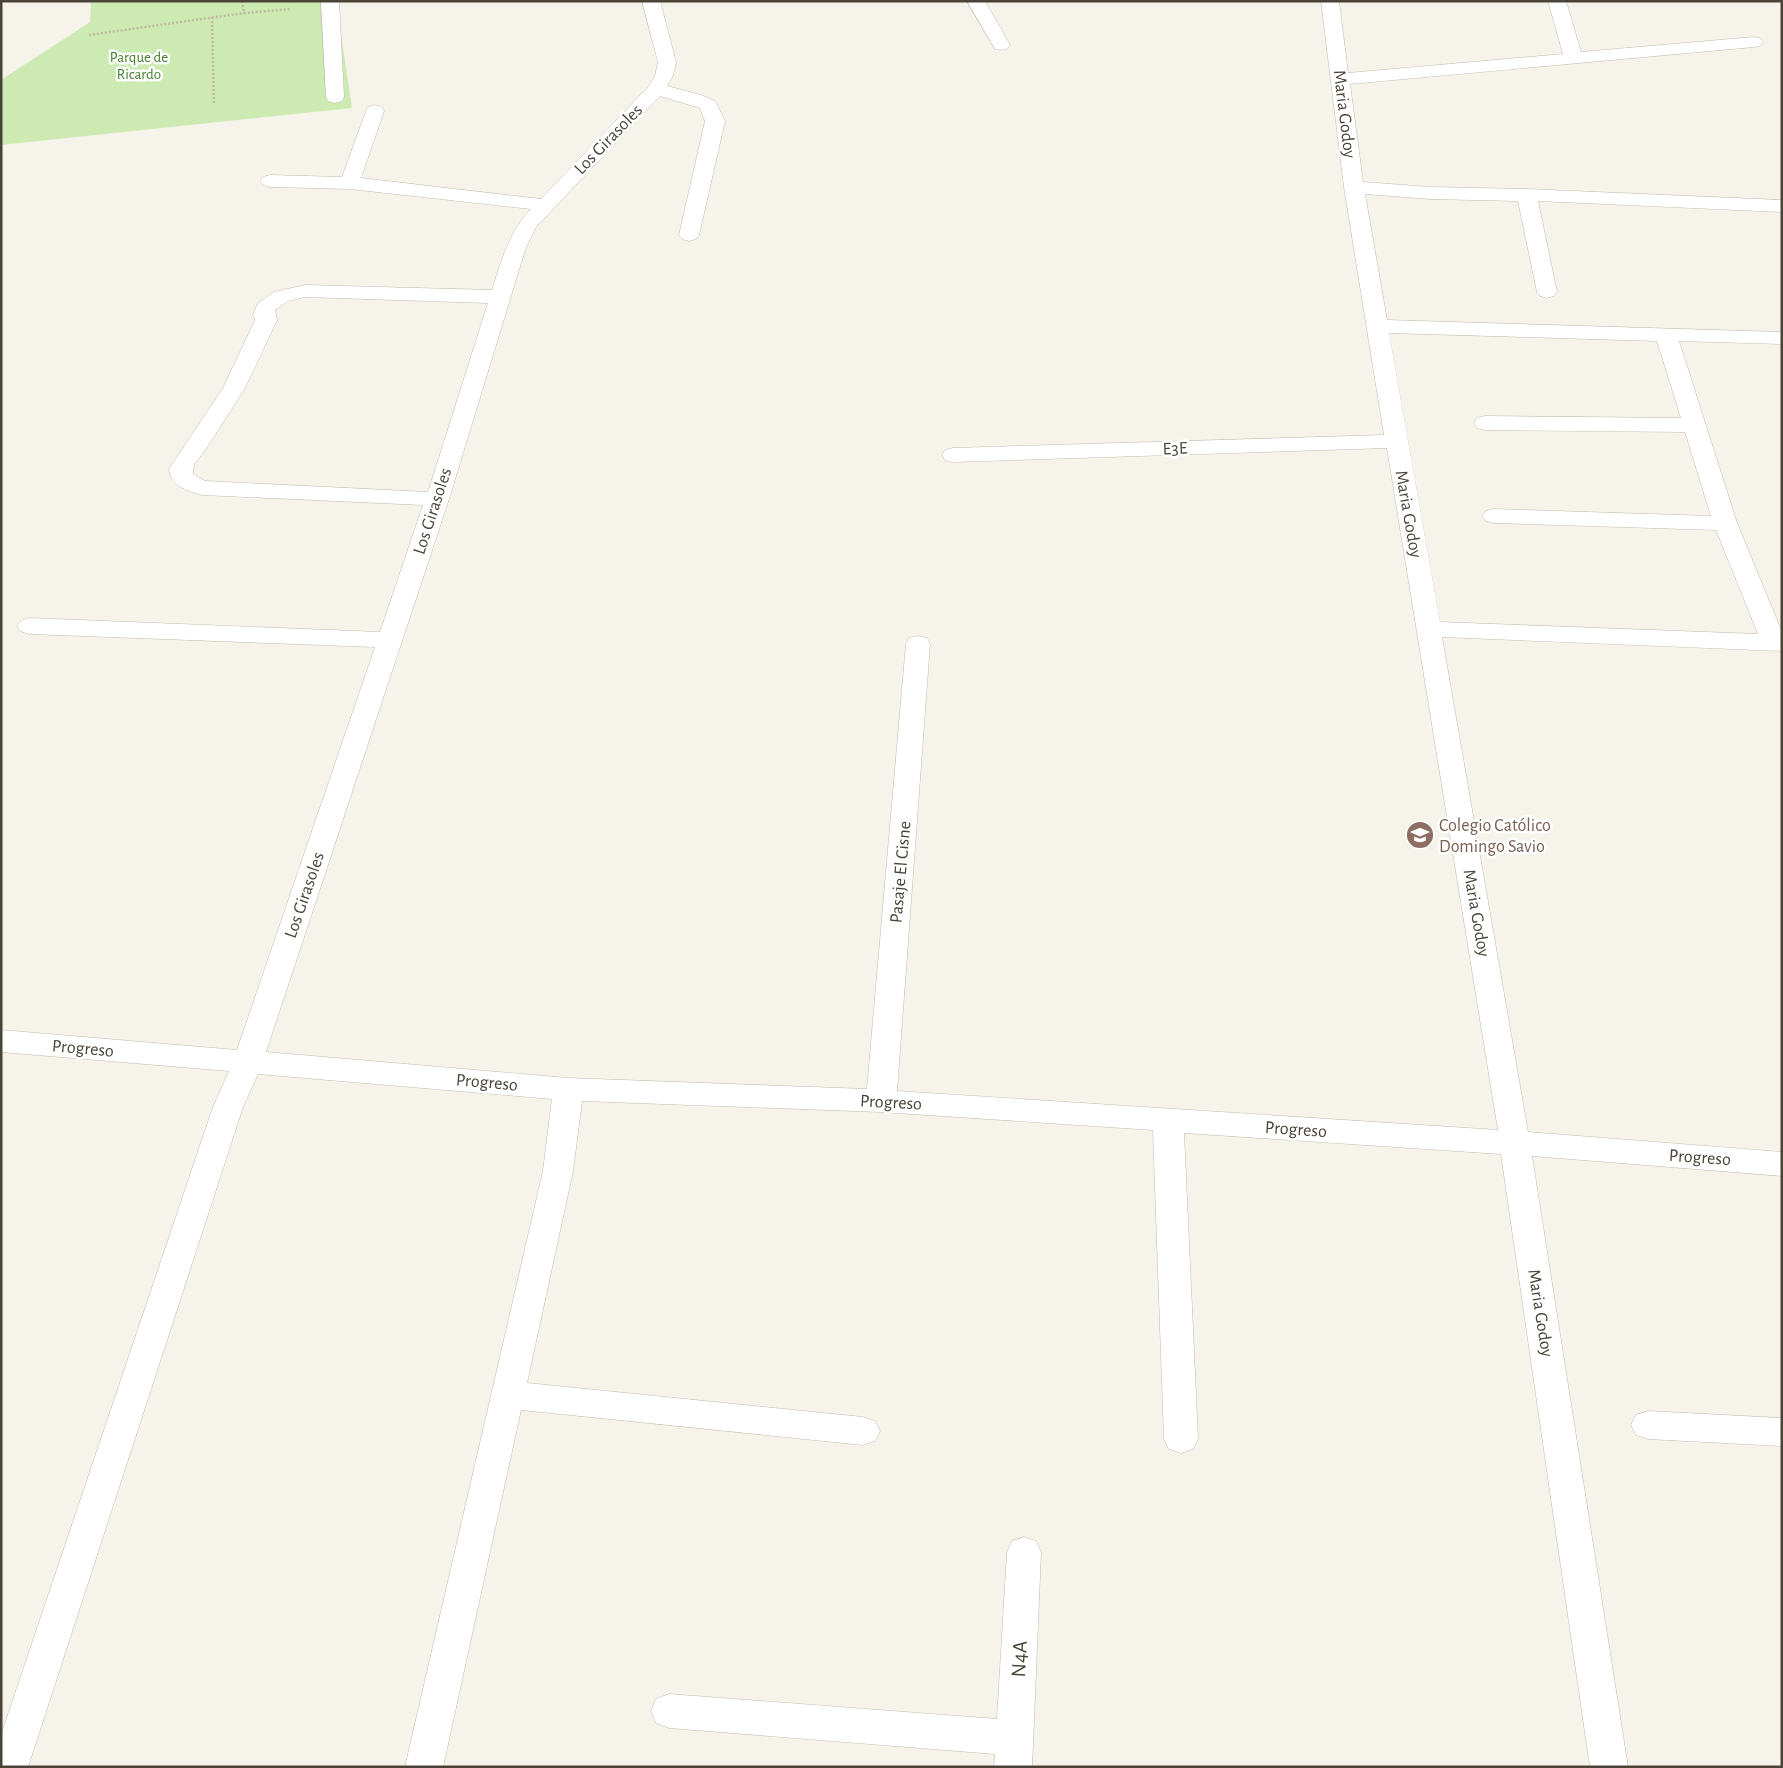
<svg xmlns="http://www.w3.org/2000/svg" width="1783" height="1768" font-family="'Alegreya Sans',sans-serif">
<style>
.green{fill:#cdeab3}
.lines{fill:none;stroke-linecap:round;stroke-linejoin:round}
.minor-casing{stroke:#c1bbad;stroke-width:1}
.path{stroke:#c3b99e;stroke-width:2.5;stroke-dasharray:2 2;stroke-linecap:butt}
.minor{fill:#fff;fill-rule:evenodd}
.labels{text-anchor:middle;stroke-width:5;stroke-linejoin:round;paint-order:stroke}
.far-park-label{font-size:15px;fill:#437d29;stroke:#fff}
.street-label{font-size:18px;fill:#4a4438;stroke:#fff}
.education-label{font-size:18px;fill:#785e54;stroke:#fff;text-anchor:start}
.near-street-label{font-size:21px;fill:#4a4438;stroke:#fff}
</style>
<rect width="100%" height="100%" fill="#f5f3ea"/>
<polygon class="green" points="91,1 336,1 352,108 1,145 1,80 90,22"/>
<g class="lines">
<defs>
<g id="minor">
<polygon points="321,1 339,1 344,97 342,101 335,103 328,101 326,97"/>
<path d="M642,1H660L676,62L673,76L667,86L701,95L715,101L725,121L699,235L696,239L689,241L682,239L679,235L705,121L700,108L660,96L536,227L525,250L449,499L266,1052L568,1078L867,1089L906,644L909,638L918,636L927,638L930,644L897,1091L1498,1130L1387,448L953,462L945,460L942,455L945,450L953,448L1384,435L1344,187L1321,1H1339L1348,73L1563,54L1548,1H1566L1581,52L1754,37L1760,38L1763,42L1760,46L1754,47L1350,84L1363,182L1430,187L1527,189L1782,200V212L1538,201L1557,292L1554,296L1547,298L1540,296L1537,292L1518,201L1430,199L1365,194L1387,320L1782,332V344L1679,341L1737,523L1782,632V651L1442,637L1528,1132L1782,1152V1176L1532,1156L1628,1767H1590L1501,1154L1184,1133L1198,1439L1193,1449L1181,1453L1169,1449L1164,1439L1153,1130L881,1112L582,1101L573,1171L527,1383L863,1417L875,1421L880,1431L875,1441L863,1445L521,1410L443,1767H405L543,1171L552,1099L258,1074L243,1107L28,1767H1V1735L213,1107L229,1071L1,1052V1030L237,1050L375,647L29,634L20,631L17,626L20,621L29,618L380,632L423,505L202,495C188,491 170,486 169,469L223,388L255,320L253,314L258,303L274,292L305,285L492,290C501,261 509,232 531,209L350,189L270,187L263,185L260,181L263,177L270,175L342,177L366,111L368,107L375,105L382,107L384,111L361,178L541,199L649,86L655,76L658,62ZM305,297L488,303L428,492L205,481L193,474L194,464L204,452L245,388L277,320L275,310L288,301ZM1389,333L1657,341L1681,418L1485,416L1477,418L1474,423L1477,428L1485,430L1685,432L1711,516L1494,509L1486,511L1482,516L1486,521L1494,523L1716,530L1758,634L1440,622Z"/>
<polygon points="967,1 985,1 1010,45 1007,49 1001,50 995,49"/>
<polygon points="1648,1411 1782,1418 1782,1446 1648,1439 1636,1435 1631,1425 1636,1415"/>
<polygon points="1024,1537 1036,1541 1041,1552 1032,1767 994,1767 995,1754 669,1728 656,1723 651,1711 656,1699 669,1694 997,1719 1007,1552 1012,1541"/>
</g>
</defs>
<use href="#minor" class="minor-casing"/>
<g class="path">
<polyline points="242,1 244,13 291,9"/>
<polyline points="212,17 214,105"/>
<polyline points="89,35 244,13"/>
</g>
<use href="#minor" class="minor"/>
</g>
<defs>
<symbol id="school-disc" viewBox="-11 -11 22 22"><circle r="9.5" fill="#8d6e63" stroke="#fff"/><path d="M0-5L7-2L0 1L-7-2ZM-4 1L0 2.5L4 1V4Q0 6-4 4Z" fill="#fff"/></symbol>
</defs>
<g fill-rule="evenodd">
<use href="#school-disc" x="1404" y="819" width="32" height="32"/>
</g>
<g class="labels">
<g class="far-park-label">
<text x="139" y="62">Parque de<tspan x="139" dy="17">Ricardo</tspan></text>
</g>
<g class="street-label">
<text transform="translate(1345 114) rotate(83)" y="6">Maria Godoy</text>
<text transform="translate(608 139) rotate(-46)" y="6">Los Girasoles</text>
<text transform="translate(1175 448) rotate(-2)" y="6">E3E</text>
<text transform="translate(432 511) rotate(-72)" y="6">Los Girasoles</text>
<text transform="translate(1409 514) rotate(80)" y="6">Maria Godoy</text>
<text transform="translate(900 872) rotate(-85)" y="6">Pasaje El Cisne</text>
<text transform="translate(304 895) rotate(-71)" y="6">Los Girasoles</text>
<text transform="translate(1477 913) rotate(80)" y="6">Maria Godoy</text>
<text transform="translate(83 1048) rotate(5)" y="6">Progreso</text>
<text transform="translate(487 1082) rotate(5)" y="6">Progreso</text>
<text transform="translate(891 1102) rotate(3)" y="6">Progreso</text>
<text transform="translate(1296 1129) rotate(4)" y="6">Progreso</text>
<text transform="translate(1700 1157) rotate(4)" y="6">Progreso</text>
<text transform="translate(1541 1313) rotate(81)" y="6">Maria Godoy</text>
</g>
<g class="education-label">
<text x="1439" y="831">Colegio Católico<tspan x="1439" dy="21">Domingo Savio</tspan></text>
</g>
<g class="near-street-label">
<text transform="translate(1019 1659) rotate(-87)" y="7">N4A</text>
</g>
</g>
<rect width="1783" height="1768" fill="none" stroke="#4a4438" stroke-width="5"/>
</svg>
